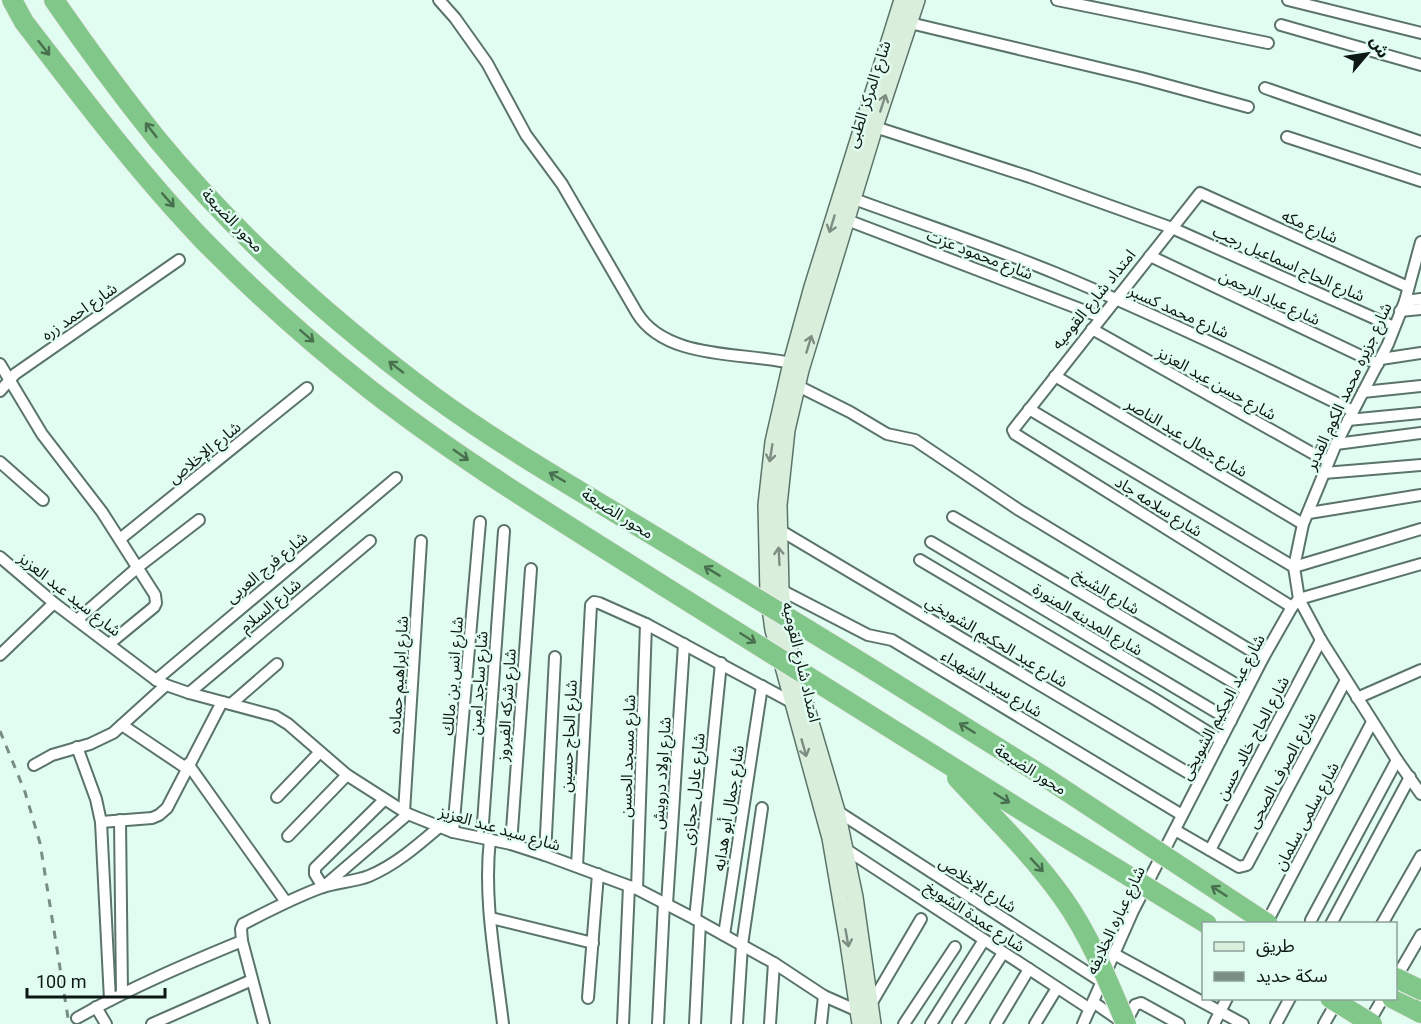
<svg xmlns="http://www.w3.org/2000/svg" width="1421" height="1024" font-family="Roboto,'Noto Sans Arabic',sans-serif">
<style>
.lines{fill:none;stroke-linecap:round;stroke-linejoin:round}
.street-casing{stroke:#5b746a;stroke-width:14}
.secondary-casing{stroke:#5b746a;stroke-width:18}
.highway-casing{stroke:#ececec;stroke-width:22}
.street{stroke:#fff;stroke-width:10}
.secondary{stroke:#daeedc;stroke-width:15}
.highway{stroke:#82c78a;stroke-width:20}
.rail{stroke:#7a8d85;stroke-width:3;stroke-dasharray:8 8;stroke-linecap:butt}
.highway-bridge-casing{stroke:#ececec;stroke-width:22;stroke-linecap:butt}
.highway-bridge{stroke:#82c78a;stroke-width:20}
.oneway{stroke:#486f4e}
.oneway2{stroke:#7e8d82}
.labels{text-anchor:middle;stroke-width:5;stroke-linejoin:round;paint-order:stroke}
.street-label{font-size:16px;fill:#0d1713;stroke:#e1fdf1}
</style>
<rect width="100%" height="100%" fill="#e1fdf1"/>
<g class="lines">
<defs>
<g id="street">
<path d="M439,0L455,18L487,63L526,135L562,184L637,313C666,360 742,352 791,363"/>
<polyline points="1057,0 1268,43"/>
<polyline points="1288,0 1421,33"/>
<polyline points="910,23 1141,78 1248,107"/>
<polyline points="1281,25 1421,65"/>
<polyline points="1265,88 1421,142"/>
<polyline points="875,127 1030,177 1172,228 1394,327"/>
<polyline points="1287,137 1421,181"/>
<path d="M854,199C920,223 989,246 1055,273C1156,315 1255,363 1353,411"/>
<polyline points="847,220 1101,317"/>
<polyline points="1421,242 1405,301 1388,344 1336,444 1303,524 1294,567 1299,599 1321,640 1397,760 1421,794"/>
<polyline points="1150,256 1378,364"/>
<polyline points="1405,301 1421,299"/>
<polyline points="1400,311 1421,309"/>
<polyline points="1092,329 1328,462"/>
<polyline points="1381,359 1421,353"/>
<polyline points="0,364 42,434 102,512 155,595 156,603 154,607 109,644"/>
<polyline points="1055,376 1303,524"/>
<polyline points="798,386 850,412 887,434 915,440 1019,510 1263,658"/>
<polyline points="0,391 15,374 179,260"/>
<polyline points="1363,392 1421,386"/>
<polyline points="1029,409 1294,567 1421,529"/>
<polyline points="1348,420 1421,413"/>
<polyline points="1336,444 1421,433"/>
<polyline points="0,462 43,500"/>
<polyline points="1324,473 1421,465"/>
<polyline points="1309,513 1421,495"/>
<polyline points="953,517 1246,690"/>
<polyline points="778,529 1200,780"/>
<polyline points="120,539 307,388"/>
<polyline points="931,542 1231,721"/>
<polyline points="0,557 54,603 156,680 166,685 189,693 275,716 288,724 347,775 408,814 453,832 511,844 545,855 637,889 695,919 774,963 824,996 858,1011"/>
<polyline points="920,560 1153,698 1221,740"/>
<polyline points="781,590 868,635 892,640 1182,815"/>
<polyline points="1292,607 1015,434 1013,430 1200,193 1408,287"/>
<polyline points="77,620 138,567 199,520"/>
<polyline points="0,655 54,603"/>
<polyline points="156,680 396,478"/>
<polyline points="189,693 370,541"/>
<polyline points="1357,698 1421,670"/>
<polyline points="231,704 277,664"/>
<polyline points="122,725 186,768"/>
<polyline points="77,747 96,799 101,822 110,1000"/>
<polyline points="188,764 286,902"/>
<polyline points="34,765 52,755 90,744 113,733 166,685"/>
<polyline points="277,797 319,753"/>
<polyline points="384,800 315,868 315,874 323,887 408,814"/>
<polyline points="837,811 1102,982"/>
<polyline points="404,812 421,541"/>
<polyline points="120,820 122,993"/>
<polyline points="101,822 152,818 159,815 167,808 222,702"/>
<polyline points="1175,830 1239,867 1247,865 1346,680"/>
<polyline points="453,832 480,522"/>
<polyline points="288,836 347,775"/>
<polyline points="482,837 504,531"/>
<path d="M490,839C483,900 496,963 503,1024"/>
<polyline points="511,844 531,569"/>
<polyline points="844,848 1090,1009"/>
<polyline points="1210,850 1321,640"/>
<polyline points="545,855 555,657"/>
<polyline points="577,866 591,605 594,602 599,603 646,624 795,704"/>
<polyline points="637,889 646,624"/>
<polyline points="667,904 684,644"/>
<polyline points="491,918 593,943"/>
<polyline points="695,919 721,663"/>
<polyline points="1311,920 1397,760"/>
<polyline points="1266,924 1372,722"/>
<polyline points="1331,924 1410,777"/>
<polyline points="1382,924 1421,856"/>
<polyline points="724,935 762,686"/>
<polyline points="1114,954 1243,1024"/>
<polyline points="1396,978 1421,935"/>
<polyline points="588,998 598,874"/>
<polyline points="1093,1002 1122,1022"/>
<polyline points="871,1004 921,919"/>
<polyline points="96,1007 106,1024"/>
<path d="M77,1018C130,988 186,964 242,941"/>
<polyline points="152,1024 252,980"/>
<path d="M264,1024L242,941L241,929L243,924C268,911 293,898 320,888C335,882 354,882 369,876C395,865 417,846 438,828"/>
<polyline points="623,1024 629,886"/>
<polyline points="658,1024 664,903"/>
<polyline points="695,1024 700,922"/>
<polyline points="737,1024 742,945 762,808"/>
<polyline points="770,1024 774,963"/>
<polyline points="821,1024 824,996"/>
<polyline points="904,1024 955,947"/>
<polyline points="931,1024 984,940"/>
<polyline points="958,1024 1003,953"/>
<polyline points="996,1024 1029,969"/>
<polyline points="1035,1024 1057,988"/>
<polyline points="1083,1024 1133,911 1263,658 1292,607 1299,599 1421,564"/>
<polyline points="1125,1024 1135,1005 1141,1003 1179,1024"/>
<polyline points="1214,1024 1227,998"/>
<polyline points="1276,1024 1290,998"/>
<polyline points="1324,1024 1339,998"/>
<polyline points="1368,1024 1383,998"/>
</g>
<g id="secondary">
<polyline points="860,1024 848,943 830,838 773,630 768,594 766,505 773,442 791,363 812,287 902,0"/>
<polyline points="873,1024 855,897 837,811 790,651 781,590 779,505 787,430 801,370 875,127 917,0"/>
</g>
<g id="highway">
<path d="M12,0L24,22C81,96 138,172 203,240C254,292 311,343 368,388C461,461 563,522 662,585"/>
<path d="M54,0C87,48 121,94 157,139C237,236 332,321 433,396C511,453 596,500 679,551"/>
<polyline points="1392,998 1421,1013"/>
</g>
</defs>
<use href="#street" class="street-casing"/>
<use href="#secondary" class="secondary-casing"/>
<use href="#highway" class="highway-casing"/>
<use href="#street" class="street"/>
<use href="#secondary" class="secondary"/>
<use href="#highway" class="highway"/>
<polyline class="rail" points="0,731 25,792 40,843 69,1024"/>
<defs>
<g id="highway-bridge">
<polyline points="679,551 864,664 1048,779 1268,924"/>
<polyline points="662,585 1037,820 1207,924"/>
<path d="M957,778C993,817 1032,854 1063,898C1090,936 1108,981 1126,1024"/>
<polyline points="1396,978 1421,990"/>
<polyline points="1330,998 1372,1024"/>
</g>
</defs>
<use href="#highway-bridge" class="highway-bridge-casing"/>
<use href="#highway-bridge" class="highway-bridge"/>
</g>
<defs><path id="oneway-shaft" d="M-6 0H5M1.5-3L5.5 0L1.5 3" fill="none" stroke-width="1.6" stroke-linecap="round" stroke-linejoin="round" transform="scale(1.5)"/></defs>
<g class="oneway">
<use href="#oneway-shaft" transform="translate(44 48) rotate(52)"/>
<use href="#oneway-shaft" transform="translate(151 130) rotate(-128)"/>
<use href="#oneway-shaft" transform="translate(168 200) rotate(49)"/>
<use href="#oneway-shaft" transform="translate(307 336) rotate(41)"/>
<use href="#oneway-shaft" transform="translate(396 367) rotate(-142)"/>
<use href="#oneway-shaft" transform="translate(461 455) rotate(35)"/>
<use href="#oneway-shaft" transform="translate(557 477) rotate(-150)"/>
<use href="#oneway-shaft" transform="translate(712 571) rotate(-149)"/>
<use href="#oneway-shaft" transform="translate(748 638) rotate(32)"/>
<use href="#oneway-shaft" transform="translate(967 728) rotate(-148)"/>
<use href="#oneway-shaft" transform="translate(1002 798) rotate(32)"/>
<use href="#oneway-shaft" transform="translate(1037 865) rotate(47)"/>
<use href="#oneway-shaft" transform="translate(1219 891) rotate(-147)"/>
</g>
<g class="oneway2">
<use href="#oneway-shaft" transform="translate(883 103) rotate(-72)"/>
<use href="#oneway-shaft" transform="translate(832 224) rotate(107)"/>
<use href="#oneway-shaft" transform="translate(809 344) rotate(-73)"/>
<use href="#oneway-shaft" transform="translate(771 453) rotate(99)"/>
<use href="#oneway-shaft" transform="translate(779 556) rotate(-93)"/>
<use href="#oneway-shaft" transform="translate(804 748) rotate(74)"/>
<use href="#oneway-shaft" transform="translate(847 938) rotate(80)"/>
</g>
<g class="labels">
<g class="street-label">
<text transform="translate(868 94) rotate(-72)" y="6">شارع المركز الطبى</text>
<text transform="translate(233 220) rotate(46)" y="6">محور الضبعة</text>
<text transform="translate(1310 226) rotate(24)" y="6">شارع مكه</text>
<text transform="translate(980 254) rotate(21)" y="6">شارع محمود عزت</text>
<text transform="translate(1289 263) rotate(24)" y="6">شارع الحاج اسماعيل رجب</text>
<text transform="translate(1270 297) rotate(25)" y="6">شارع عباد الرحمن</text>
<text transform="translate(1093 299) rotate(-51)" y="6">امتداد شارع القوميه</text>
<text transform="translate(79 311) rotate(-35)" y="6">شارع احمد زره</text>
<text transform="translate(1179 311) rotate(24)" y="6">شارع محمد كسبر</text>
<text transform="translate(1217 383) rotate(29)" y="6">شارع حسن عبد العزيز</text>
<text transform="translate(1348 386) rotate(-65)" y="6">شارع جزيره محمد الكوم القدير</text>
<text transform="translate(1187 437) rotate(31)" y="6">شارع جمال عبد الناصر</text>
<text transform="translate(204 452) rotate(-39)" y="6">شارع الإخلاص</text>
<text transform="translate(1159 506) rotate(32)" y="6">شارع سلامه جاد</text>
<text transform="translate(618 513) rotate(32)" y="6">محور الضبعة</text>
<text transform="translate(266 567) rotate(-40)" y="6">شارع فرج العربى</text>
<text transform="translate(1107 591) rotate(31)" y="6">شارع الشيخ</text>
<text transform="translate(70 594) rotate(38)" y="6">شارع سيد عبد العزيز</text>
<text transform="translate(270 605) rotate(-40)" y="6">شارع السلام</text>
<text transform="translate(1088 619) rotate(31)" y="6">شارع المدينه المنورة</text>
<text transform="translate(997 641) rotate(31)" y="6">شارع عبد الحكيم الشويخي</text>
<text transform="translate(802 662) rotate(77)" y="6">امتداد شارع القوميه</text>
<text transform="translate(398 675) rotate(-86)" y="6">شارع ابراهيم حماده</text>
<text transform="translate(452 676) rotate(-85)" y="6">شارع انس بن مالك</text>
<text transform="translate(478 683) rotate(-86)" y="6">شارع ساجد امين</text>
<text transform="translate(992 683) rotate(31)" y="6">شارع سيد الشهداء</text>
<text transform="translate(506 705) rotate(-86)" y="6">شارع شركه الفيروز</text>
<text transform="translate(1222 707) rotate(-62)" y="6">شارع عبد الحكيم الشويخى</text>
<text transform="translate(568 736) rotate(-87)" y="6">شارع الحاج حسين</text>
<text transform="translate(1252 738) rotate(-62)" y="6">شارع الحاج خالد حسن</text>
<text transform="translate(627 756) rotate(-88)" y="6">شارع مسجد الحسن</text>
<text transform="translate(1031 769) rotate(32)" y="6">محور الضبعة</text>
<text transform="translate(1281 770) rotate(-62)" y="6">شارع الصرف الصحى</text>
<text transform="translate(661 773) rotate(-86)" y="6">شارع اولاد درويش</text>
<text transform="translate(693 789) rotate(-84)" y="6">شارع عادل حجازى</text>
<text transform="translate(728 808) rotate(-81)" y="6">شارع جمال أبو هدايه</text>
<text transform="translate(1306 816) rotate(-62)" y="6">شارع سلمى سلمان</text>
<text transform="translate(500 828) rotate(16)" y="6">شارع سيد عبد العزيز</text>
<text transform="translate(978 884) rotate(33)" y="6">شارع الإخلاص</text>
<text transform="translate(975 916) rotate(33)" y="6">شارع عمدة الشويخ</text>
<text transform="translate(1115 920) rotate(-65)" y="6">شارع عباره الخلايفه</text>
</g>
</g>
<rect x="1202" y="922" width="195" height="78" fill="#e1fdf1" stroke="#8ca198" stroke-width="1.5"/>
<rect x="1214" y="942" width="30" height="9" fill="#daeedc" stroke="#8ca198" stroke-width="1.5"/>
<text x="1256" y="952" font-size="18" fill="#0d1713">طريق</text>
<rect x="1214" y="972" width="30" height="9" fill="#7a8d85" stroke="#8ca198" stroke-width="1.5"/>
<text x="1256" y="982" font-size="18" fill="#0d1713">سكة حديد</text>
<g transform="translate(1367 54) rotate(61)" stroke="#e1fdf1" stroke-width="4.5" paint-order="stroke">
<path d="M0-4.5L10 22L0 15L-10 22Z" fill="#0d1713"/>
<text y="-9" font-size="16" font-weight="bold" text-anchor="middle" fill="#0d1713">ش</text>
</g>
<path d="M27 988v9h138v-9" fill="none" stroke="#0d1713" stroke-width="3"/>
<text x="36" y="988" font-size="18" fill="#0d1713" stroke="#e1fdf1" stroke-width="4.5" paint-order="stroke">100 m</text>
</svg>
